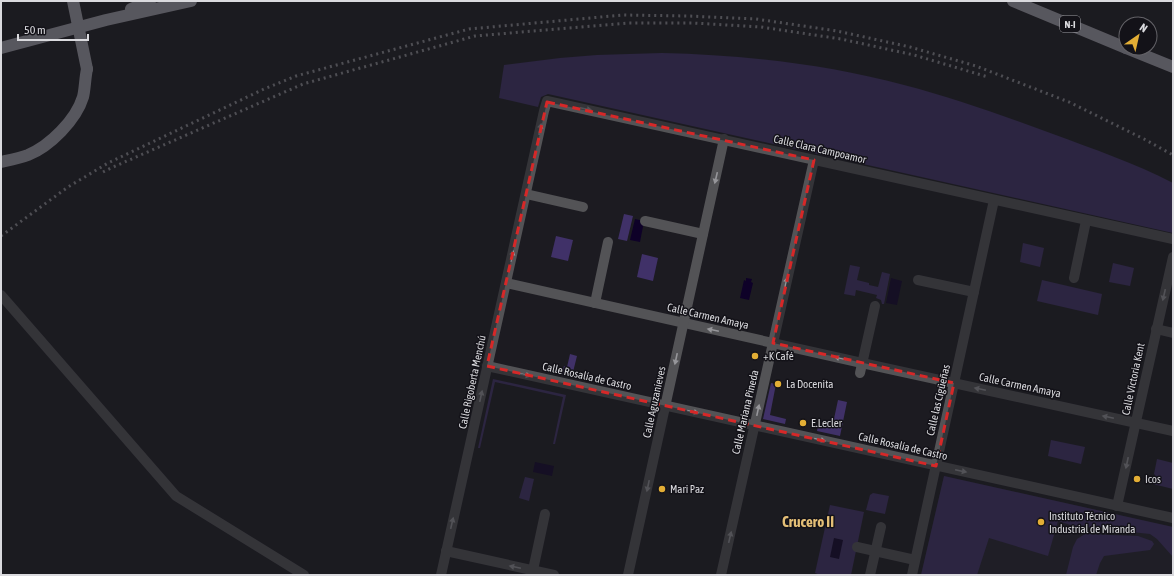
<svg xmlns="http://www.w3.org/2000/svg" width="1174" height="576" font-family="'Asap Condensed',sans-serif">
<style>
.built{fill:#24222e}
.green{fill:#403168}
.water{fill:#0e0128}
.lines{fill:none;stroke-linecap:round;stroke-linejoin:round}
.street{stroke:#535356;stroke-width:10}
.highway{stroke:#a1a0a8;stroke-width:12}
.rail{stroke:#8c8c91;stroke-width:3;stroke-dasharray:2 4;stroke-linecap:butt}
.highway-bridge{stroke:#a1a0a8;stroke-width:12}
.oneway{fill:#96969a}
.marked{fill:none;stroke:#d62828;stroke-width:3;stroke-dasharray:8 5;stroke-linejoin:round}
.poi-dot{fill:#e3ae35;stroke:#131218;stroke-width:1.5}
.labels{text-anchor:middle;stroke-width:3;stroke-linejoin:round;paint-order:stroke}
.shield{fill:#131218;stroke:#9e9ea3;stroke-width:1}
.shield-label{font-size:10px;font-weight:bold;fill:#dadade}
.street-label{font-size:11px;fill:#dadade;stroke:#131218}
.poi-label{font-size:11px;fill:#dadade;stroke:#131218;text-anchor:start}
.district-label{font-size:15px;font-weight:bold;fill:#e4bf77;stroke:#131218}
</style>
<rect width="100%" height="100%" fill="#1c1b21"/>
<polygon class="built" points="944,476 1173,527 1173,575 921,575"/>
<g class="green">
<path d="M662,53C743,55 825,64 904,85C954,98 1004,116 1053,134C1093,149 1135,163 1173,183V233L548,94L541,97L538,107L499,98L504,65L560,58L597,55Z"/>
<polygon points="624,214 633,216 627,241 618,239"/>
<polygon points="556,236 573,240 568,261 551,257"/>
<polygon points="1023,243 1044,248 1040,267 1020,262"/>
<polygon points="642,254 658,258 653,281 637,277"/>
<polygon points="1113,263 1134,268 1130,286 1109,282"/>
<polygon points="850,265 860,267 857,280 869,283 869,285 878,287 882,272 890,274 884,304 882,304 881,300 876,298 877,295 856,290 855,296 844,294"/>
<polygon points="1042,280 1102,294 1098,315 1037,301"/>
<polygon points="570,354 577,356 572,376 555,373 555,369 563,370 564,366 567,367"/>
<polygon points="493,379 566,395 555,444 553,444 563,397 495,382 480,448 478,448"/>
<polygon points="771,383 776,384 770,415 786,419 785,424 763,419"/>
<polygon points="838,400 847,402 840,436 817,431 818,426 832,428"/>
<polygon points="1051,440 1085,447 1081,464 1048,456"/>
<polygon points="1157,459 1173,463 1173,489 1153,484 1155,475 1154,474"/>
<polygon points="944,476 1173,527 1173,557 1157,539 1150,534 1074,526 1058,521 1048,556 989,538 977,575 921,575"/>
<polygon points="525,477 534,479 529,501 519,498"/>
<polygon points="873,493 889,496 885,514 866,510 870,495"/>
<polygon points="830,505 864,512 851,575 820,575 815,573"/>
<polygon points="1085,534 1138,536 1152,541 1154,544 1150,550 1104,556 1100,563 1096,575 1066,575 1073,547 1077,539"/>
</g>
<g class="water">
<polygon points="635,219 644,221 640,242 630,240"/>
<polygon points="746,278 752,279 751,282 753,283 749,300 740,298 744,280 746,281"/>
<polygon points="891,278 902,281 897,305 886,303"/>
<polygon points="535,462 554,466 552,476 533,472"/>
<polygon points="834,538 843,540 839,559 830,557"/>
</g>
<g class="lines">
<g class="street">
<polyline points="526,194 583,207"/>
<polyline points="645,221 703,234"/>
<polyline points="1074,278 1086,221"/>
<polyline points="918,280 974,292"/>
<polyline points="506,283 862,363 1173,431"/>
<polyline points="1,295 176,496 304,575"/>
<polyline points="595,303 608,242"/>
<polyline points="1156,329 1173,333"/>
<polyline points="487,366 1173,518"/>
<polyline points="860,373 875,306"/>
<polyline points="1117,506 1173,257"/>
<polyline points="857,547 915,560"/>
<polyline points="446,551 554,575"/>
<polyline points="533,570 545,514"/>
<polyline points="441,575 544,111 547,101 1173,239"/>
<polyline points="628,575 724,139"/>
<polyline points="721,575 814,160"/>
<polyline points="870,575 881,527"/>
<polyline points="912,575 994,200"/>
</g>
<g class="highway">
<polyline points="1013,1 1126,48"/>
<polyline points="131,9 150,1"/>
<polyline points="1,48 106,20 191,1"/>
<polyline points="1126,48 1173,67"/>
<path d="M1,162C10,160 20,158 28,155C50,146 76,120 83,97C85,89 85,78 87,69"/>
</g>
<g class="rail">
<polyline points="103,172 111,168 303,84 475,36 628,23 693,23 761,27 841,39 914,55 988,77"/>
<polyline points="1,236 68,187 108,163 264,89 296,76 469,29 623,15 688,16 756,19 837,31 910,47 976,66 1069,102 1144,139 1173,155"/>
</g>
<polyline class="highway-bridge" points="73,1 87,69"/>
</g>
<defs><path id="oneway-solid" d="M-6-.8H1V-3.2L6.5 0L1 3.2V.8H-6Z"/></defs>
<g class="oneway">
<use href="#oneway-solid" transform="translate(586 109) rotate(12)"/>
<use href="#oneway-solid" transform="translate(540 129) rotate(-78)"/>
<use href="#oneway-solid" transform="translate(716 178) rotate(103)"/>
<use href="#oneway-solid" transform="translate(512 256) rotate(-77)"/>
<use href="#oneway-solid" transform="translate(786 283) rotate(-77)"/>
<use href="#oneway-solid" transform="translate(1164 295) rotate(103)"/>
<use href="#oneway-solid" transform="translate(713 330) rotate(-168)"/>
<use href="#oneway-solid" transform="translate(840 358) rotate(-167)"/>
<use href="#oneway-solid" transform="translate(676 359) rotate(102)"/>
<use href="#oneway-solid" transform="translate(525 375) rotate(13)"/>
<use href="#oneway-solid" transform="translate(980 389) rotate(-168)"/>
<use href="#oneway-solid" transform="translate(481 396) rotate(-78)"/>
<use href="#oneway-solid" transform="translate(758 410) rotate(-78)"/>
<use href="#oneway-solid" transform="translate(693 412) rotate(13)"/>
<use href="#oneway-solid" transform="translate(1108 417) rotate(-168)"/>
<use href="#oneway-solid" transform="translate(820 440) rotate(13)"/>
<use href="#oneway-solid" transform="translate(1127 463) rotate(102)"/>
<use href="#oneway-solid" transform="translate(961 471) rotate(12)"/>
<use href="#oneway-solid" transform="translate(648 486) rotate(102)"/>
<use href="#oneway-solid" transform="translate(452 523) rotate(-77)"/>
<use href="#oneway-solid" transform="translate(730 537) rotate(-77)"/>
<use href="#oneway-solid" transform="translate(515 567) rotate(-168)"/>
</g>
<path d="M0 0H1174V576H0ZM547,102L814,160L773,343L954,383L936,466L487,366Z" fill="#1c1b21" fill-opacity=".55" fill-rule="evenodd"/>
<path class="marked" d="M547,102L814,160L773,343L954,383L936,466L487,366Z"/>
<g class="poi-dot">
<circle cx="755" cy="356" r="4"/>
<circle cx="778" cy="384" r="4"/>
<circle cx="803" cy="423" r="4"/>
<circle cx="1137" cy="479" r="4"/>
<circle cx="662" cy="489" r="4"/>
<circle cx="1041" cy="522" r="4"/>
</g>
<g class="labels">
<rect class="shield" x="1060" y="16" width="20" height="16" rx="3"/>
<g class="shield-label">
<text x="1070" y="28">N-I</text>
</g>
<g class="street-label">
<text transform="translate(820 149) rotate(13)" y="4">Calle Clara Campoamor</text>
<text transform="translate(708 316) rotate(13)" y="4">Calle Carmen Amaya</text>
<text transform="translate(587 376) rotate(13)" y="4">Calle Rosalía de Castro</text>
<text transform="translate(1133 379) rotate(-78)" y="4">Calle Victoria Kent</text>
<text transform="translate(472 382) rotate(-78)" y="4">Calle Rigoberta Menchú</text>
<text transform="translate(1020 385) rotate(12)" y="4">Calle Carmen Amaya</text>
<text transform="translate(938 400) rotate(-77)" y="4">Calle las Cigüeñas</text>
<text transform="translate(654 402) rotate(-78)" y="4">Calle Aguzanieves</text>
<text transform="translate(745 412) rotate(-77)" y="4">Calle Mariana Pineda</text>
<text transform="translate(903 446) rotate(13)" y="4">Calle Rosalía de Castro</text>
</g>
<g class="poi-label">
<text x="763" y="360">+K Café</text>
<text x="786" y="388">La Docenita</text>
<text x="811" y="427">E.Lecler</text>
<text x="1145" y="483">Icos</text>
<text x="670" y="493">Mari Paz</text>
<text x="1049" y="520">Instituto Técnico<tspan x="1049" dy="13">Industrial de Miranda</tspan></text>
</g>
<g class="district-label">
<text x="808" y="527">Crucero II</text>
</g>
</g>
<rect width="1174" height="576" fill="none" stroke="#dadade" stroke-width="4"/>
<g transform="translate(1138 36) rotate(34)"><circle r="19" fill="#131218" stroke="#636267"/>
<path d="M0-3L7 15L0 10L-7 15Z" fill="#e3ae35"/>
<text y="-6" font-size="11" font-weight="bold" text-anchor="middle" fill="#dadade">N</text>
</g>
<path d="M18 34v6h70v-6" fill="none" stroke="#dadade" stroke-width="2"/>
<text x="24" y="34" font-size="12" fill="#dadade" stroke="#131218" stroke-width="3" paint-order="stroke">50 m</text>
</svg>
